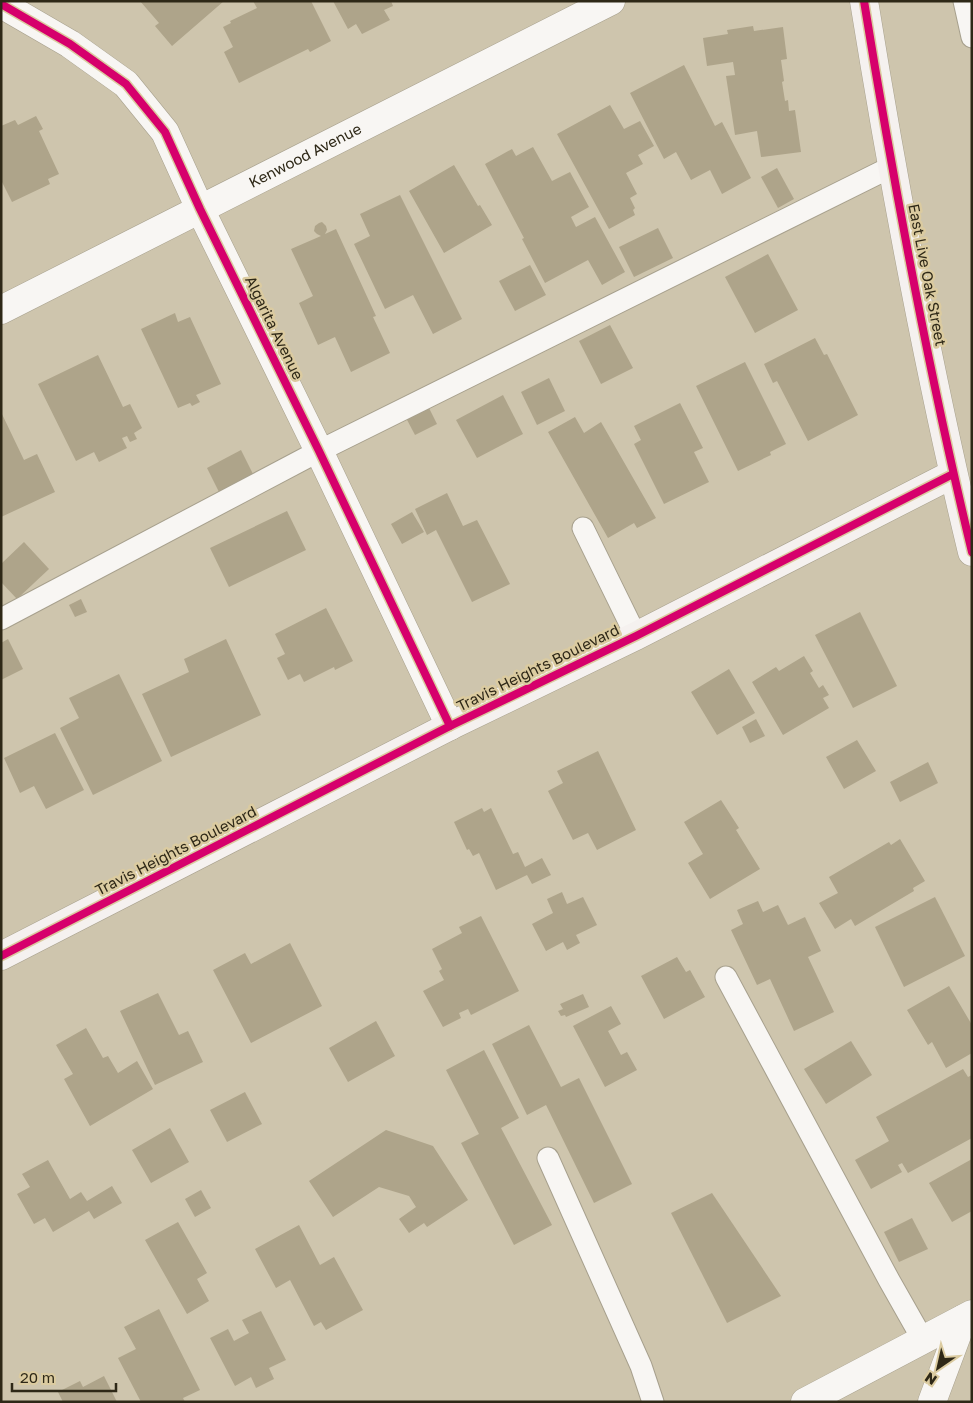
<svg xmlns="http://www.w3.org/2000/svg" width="973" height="1403" font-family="'Golos Text',sans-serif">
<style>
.building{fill:#aea48a}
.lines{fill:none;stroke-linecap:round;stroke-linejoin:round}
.lane-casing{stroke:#a7a08d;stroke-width:23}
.street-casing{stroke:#a7a08d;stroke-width:29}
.secondary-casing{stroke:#a7a08d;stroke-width:29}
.lane{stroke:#f8f6f3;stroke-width:21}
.street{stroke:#f8f6f3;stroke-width:28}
.secondary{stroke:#f5f1ef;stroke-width:28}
.cycleway-casing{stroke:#dbcba0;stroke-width:11}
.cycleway{stroke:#d6006c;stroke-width:8}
.labels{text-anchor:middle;stroke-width:5;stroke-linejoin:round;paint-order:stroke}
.street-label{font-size:15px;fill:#2e2817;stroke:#dbcba0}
</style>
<rect width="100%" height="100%" fill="#cec5ad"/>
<g class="building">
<polygon points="140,1 224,1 172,46 155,26 159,23"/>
<polygon points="253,1 311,1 331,41 310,52 308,49 239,83 224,52 233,47 223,27 231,23 230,21 257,8"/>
<polygon points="333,1 391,1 393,6 384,10 390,20 362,34 356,24 348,29"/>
<polygon points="753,26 754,31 783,27 787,59 781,60 784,81 782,82 785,101 788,100 789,111 795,110 801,152 761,157 757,131 735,135 726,76 735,75 733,62 707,66 703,38 728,34 727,30"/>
<polygon points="684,65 715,126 722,122 751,178 722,194 710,170 691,180 676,152 664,159 630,93"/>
<polygon points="610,105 624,129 640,121 654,146 638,155 643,164 626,173 637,194 630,198 635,208 633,210 635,215 609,229 557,134"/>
<polygon points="36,116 43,129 39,131 59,174 48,179 50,184 12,202 1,180 1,126 15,120 18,125"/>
<polygon points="533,147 552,181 570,172 589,207 571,217 576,227 595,217 625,272 602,285 588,260 545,283 522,239 524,238 485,164 512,149 516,156"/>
<polygon points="454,165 478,206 480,205 492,225 444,253 409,191"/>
<polygon points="777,168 794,199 778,208 761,177"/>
<polygon points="400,195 462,319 433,334 413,295 385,309 354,244 370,236 360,214"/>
<polygon points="322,222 326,226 327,230 325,234 336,229 376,316 373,317 390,353 351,372 335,337 318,345 299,303 313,296 291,249 321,236 317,234 314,231 315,226 319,223"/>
<polygon points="658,228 673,258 634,277 619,247"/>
<polygon points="768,254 798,310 755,333 725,277"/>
<polygon points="530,265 546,295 515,311 499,281"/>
<polygon points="175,313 178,322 190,317 221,384 196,395 200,402 192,406 190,403 178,408 141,329"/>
<polygon points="610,325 633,368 601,384 579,341"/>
<polygon points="815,338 824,355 827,354 858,415 808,441 777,381 773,383 764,364"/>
<polygon points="98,355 123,407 130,404 142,428 134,433 137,439 130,442 127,436 122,438 127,448 99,462 94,452 76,461 38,384"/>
<polygon points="745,362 786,444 770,452 771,455 738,471 696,386"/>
<polygon points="549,378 565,411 537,425 521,392"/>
<polygon points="503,395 523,434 477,458 456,420"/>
<polygon points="680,403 703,448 694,452 709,482 664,504 634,444 641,440 634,426"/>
<polygon points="427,404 437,424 415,435 405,416"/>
<polygon points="1,412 24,460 37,454 55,492 1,517"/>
<polygon points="575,417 584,433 601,422 656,518 637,528 634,523 608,538 548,432"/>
<polygon points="241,450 254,476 220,494 207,468"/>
<polygon points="447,493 463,526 477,520 510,584 472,602 436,530 427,535 415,509"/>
<polygon points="287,511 306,550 229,587 210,548"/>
<polygon points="412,512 424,532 402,544 391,524"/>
<polygon points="24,542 49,569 17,599 1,582 1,564"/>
<polygon points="81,599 87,612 75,617 69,605"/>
<polygon points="326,608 353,661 335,670 334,667 304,682 300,674 288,680 277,658 285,654 275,634"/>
<polygon points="860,612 897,686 853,708 815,635"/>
<polygon points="8,639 23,669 1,680 1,643"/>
<polygon points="226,639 261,715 171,757 142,694 189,672 184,659"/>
<polygon points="804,656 813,671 810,673 819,688 823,685 829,695 823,698 829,708 783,735 752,682 776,667 779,671"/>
<polygon points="729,669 755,713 717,735 691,692"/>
<polygon points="119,674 162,761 93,795 60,728 79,718 69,698"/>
<polygon points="756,719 765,736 750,743 742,727"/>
<polygon points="55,733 84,790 46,809 34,786 20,793 4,758"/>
<polygon points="857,740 876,771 844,789 826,757"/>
<polygon points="598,751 636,830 597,850 588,833 573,840 548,791 563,783 557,771"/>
<polygon points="928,762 938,783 900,802 890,782"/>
<polygon points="721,800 739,828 736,830 760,869 710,899 688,863 703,854 684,822"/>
<polygon points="482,808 484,812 491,808 513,854 518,852 525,867 542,858 551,875 532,884 527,875 496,890 479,853 473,856 469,849 467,850 454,822"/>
<polygon points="900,839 925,881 913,888 914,891 855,926 851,919 835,929 819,903 838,893 829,877 889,842 891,845"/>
<polygon points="562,892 567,904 583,897 597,925 576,935 580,943 567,950 563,942 546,951 532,924 553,913 547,899"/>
<polygon points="935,897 965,956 904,987 875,927"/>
<polygon points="758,901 763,912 778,905 788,925 805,917 821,951 808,957 834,1012 794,1031 770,979 757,985 731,930 743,924 737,910"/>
<polygon points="481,916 519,991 471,1015 468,1009 459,1013 461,1018 443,1027 423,991 444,980 439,971 442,969 432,949 462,933 459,927"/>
<polygon points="290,943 322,1006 251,1043 213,970 245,953 251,964"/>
<polygon points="677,957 686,972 690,970 705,997 664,1019 641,976"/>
<polygon points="949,986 972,1025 972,1053 946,1068 932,1042 928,1045 907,1010"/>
<polygon points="158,993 179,1035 188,1031 203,1062 155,1085 120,1011"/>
<polygon points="583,994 589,1007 566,1017 565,1015 561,1016 558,1011 563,1009 560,1004"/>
<polygon points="611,1006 621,1024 608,1031 621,1055 627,1052 637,1070 605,1087 573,1026"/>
<polygon points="376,1021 395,1056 348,1082 329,1048"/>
<polygon points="529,1025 561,1087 579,1078 632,1184 594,1203 546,1105 527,1115 492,1044"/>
<polygon points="86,1028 103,1058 108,1056 118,1073 137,1061 153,1089 90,1126 64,1079 73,1074 56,1045"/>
<polygon points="851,1041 872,1075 826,1104 804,1069"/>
<polygon points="484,1050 519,1118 501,1128 552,1225 514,1245 461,1143 479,1134 446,1070"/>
<polygon points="963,1069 968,1077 972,1075 972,1138 908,1173 902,1163 898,1165 902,1172 871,1189 855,1160 889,1141 876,1117"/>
<polygon points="245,1092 262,1124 227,1142 210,1110"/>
<polygon points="170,1128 189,1162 151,1183 132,1150"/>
<polygon points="386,1130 433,1146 468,1200 427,1227 424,1223 409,1233 399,1219 416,1207 409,1196 379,1187 333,1217 309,1181"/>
<polygon points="972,1159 972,1211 952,1222 929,1183"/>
<polygon points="48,1160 70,1199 81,1192 87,1201 112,1186 122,1203 94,1219 89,1211 53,1232 45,1218 34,1224 17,1194 30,1187 22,1174"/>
<polygon points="201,1190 211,1208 195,1217 185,1199"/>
<polygon points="712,1193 781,1296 727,1323 671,1213"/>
<polygon points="912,1218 928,1249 899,1262 884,1232"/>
<polygon points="178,1222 207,1273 197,1279 209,1301 187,1314 145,1240"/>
<polygon points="299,1225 320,1265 334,1257 363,1310 326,1330 321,1322 314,1326 290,1280 276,1288 255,1249"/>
<polygon points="159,1309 200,1390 183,1398 185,1402 141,1402 118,1358 136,1349 124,1327"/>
<polygon points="261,1311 286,1360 269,1368 274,1379 256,1388 251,1377 235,1386 210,1338 228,1329 234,1341 249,1333 242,1320"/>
<polygon points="104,1376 117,1402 63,1402 58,1392 80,1381 83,1387"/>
</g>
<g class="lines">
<defs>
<g id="lane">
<polyline points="964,1 972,37"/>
<polyline points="583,528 636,636"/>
<polyline points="1,619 319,451 891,167"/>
<polyline points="726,977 889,1280 923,1340"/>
<polyline points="548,1158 641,1366 653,1402"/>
</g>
<g id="street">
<polyline points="1,4 70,44 126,84 165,132 200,209 319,451 450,726"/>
<path id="s1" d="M1,310L611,1"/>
<polyline points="805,1402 972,1314"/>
<polyline points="932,1402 963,1319"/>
</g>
<g id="secondary">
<path d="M864,1C894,186 928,370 972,552"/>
<polyline points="1,956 450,726 636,636 953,474"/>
</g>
</defs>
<use href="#lane" class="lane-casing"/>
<use href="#street" class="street-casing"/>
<use href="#secondary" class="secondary-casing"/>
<use href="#lane" class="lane"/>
<use href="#street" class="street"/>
<use href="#secondary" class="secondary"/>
<defs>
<g id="cycleway">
<path d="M864,1C894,186 928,370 972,552"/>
<polyline points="1,4 70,44 126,84 165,132 200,209 319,451 450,726"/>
<polyline points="1,956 450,726 636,636 953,474"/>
</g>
</defs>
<use href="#cycleway" class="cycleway-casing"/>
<use href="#cycleway" class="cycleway"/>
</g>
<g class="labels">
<g class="street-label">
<text dy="5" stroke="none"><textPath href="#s1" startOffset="341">Kenwood Avenue</textPath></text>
<text transform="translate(927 275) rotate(79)" y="5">East Live Oak Street</text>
<text transform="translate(274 328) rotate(64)" y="5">Algarita Avenue</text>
<text transform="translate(538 668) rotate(-26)" y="5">Travis Heights Boulevard</text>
<text transform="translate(176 851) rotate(-27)" y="5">Travis Heights Boulevard</text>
</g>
</g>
<rect width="973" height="1403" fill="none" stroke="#2e2817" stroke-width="5"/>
<g transform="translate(938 1368) rotate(214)" stroke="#dbcba0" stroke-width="4" paint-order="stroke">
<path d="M0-4L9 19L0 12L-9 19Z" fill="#2e2817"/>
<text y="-8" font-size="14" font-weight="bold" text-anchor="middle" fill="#2e2817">N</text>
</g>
<path d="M12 1383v8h104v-8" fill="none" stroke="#2e2817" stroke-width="2.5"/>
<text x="20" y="1383" font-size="15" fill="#2e2817" stroke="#dbcba0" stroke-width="4" paint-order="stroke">20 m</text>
</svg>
